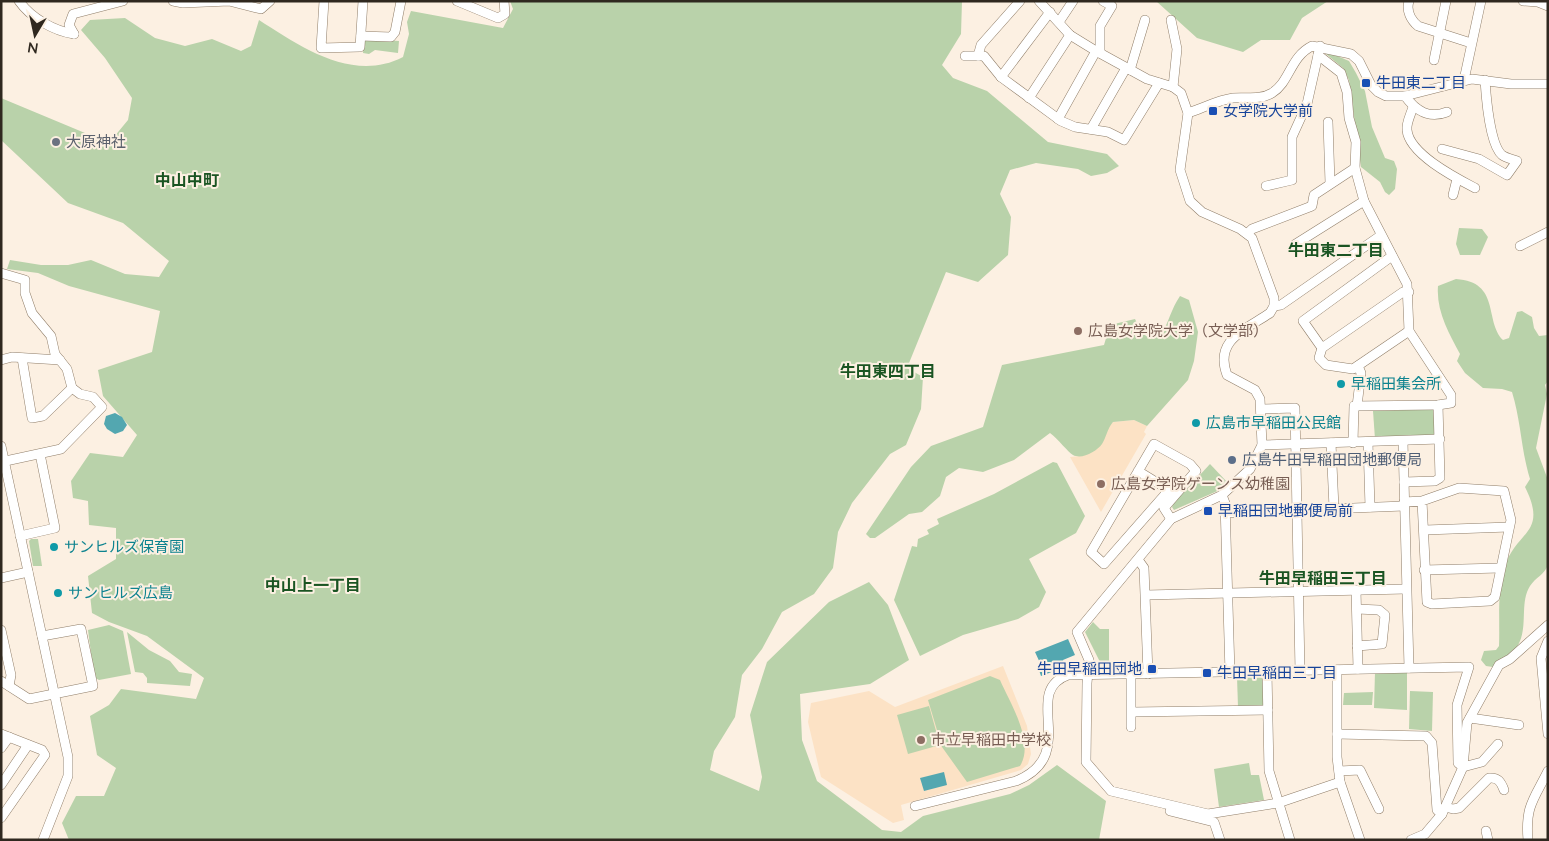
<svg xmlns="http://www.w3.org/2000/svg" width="1549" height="841" font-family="Lato,'Noto Sans JP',sans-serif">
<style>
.built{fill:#fce2c5}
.green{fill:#b9d2aa}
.water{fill:#53a7b0}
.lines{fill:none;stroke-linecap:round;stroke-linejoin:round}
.minor-casing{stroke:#907e69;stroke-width:10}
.minor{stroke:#fff;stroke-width:9}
.transit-dot{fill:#1a4fb4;stroke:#fcf0e2;stroke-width:2}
.worship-dot{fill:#6b7280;stroke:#fcf0e2;stroke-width:2}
.education-dot{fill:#8d6e63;stroke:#fcf0e2;stroke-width:2}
.culture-dot{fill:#0f9aa8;stroke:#fcf0e2;stroke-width:2}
.service-dot{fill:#5c6f8a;stroke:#fcf0e2;stroke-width:2}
.labels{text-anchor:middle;stroke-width:4;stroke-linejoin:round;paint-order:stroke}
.transit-label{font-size:15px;fill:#164399;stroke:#fcf0e2;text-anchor:start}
.worship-label{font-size:15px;fill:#5b616d;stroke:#fcf0e2;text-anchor:start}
.education-label{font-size:15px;fill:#785e54;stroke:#fcf0e2;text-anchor:start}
.culture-label{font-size:15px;fill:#0d838f;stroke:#fcf0e2;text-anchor:start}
.service-label{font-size:15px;fill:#4e5e75;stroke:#fcf0e2;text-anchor:start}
.neighbourhood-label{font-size:16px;font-weight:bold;fill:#1a5422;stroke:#fcf0e2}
</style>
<rect width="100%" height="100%" fill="#fcf0e2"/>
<g class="built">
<polygon points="1134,420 1147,426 1144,432 1146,434 1101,512 1070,457 1080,456 1113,422"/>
<polygon points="1003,666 1027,726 1031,754 1028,764 1021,770 901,805 904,820 893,823 821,777 808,722 811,703 869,691 895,707"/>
</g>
<g class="green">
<path d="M510,1H962L961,34L942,65L953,78L987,91L1048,142L1107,154L1119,166L1107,173L1091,176L1078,169L1036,163L1010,170L1000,194L1011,217L1008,255L978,282L946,272L907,368L923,377L921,409L906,445L890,454L852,503L838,532L833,568L814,594L782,612L762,649L742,675L735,717L714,751L710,770L759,791L762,777L750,715L767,662L829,602L869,582L888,605L909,660L870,684L800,694L802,740L817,781L882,830L901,832L923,816L1010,794L1029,785L1057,765L1106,801L1099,840H69L62,823L76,796H104L116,768L97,755L90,716L109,705L121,689L196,699L204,678L147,636L109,622L92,613L88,576L116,559V528L89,525L88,501L73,498L71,481L90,453L123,457L137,435L103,396L98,370L152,352L160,311L69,286L38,273L7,269L10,260L41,265H68L91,260L125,274L159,277L169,261L123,223L68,203L1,140V98L109,143L128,120L132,98L105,58L81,30L90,20L125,18L155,38L185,46L212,39L241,51L251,46L259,20C301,47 353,83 403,57L409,34L407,22L411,11L503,28L513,9Z"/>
<polygon points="1156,1 1328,1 1302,18 1290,40 1261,40 1243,52 1197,38"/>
<polygon points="367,39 399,41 398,53 375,50 369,54 363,53 364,42"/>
<polygon points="1328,52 1349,61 1356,73 1365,91 1372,127 1385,158 1394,161 1397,169 1395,189 1389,195 1385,192 1380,182 1361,167 1349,80 1343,68 1326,54"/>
<polygon points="1459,228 1482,229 1488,237 1480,255 1460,255 1456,244"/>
<path d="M1456,279C1501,282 1484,321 1503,340L1509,338L1517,312L1522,311L1532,317L1534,328L1539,336L1548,335V381L1545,385L1547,394L1536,448L1548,480V565C1544,575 1536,577 1530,586C1519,603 1529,629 1517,647C1511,656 1500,659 1493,667L1486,666L1481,660L1484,651L1496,650L1499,646C1500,621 1497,593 1504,569C1515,530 1549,535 1525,487L1530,479C1521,450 1521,421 1512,392L1502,389L1483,388L1465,373L1457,361L1460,354C1449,333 1436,311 1438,286Z"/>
<path d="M1180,296L1189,300L1198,332L1194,361L1188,380L1147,426L1134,420L1113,422C1107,429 1106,438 1102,444C1097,451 1082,460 1073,455C1068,452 1058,439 1050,433L1014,460L983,472L959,468L946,477L940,496L922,512L909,514L875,538H870L866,534L911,467L931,446L983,427L1002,365L1104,345L1110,325L1135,319L1141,332L1150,339L1161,335C1169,322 1171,309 1180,296Z"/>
<polygon points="1433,409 1436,435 1375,439 1373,411"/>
<polygon points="1053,462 1057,463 1085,516 1076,533 1029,559 1046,592 1039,607 1018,619 963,635 920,656 894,600 912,546 917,547 918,539 929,534 927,530 939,524 937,519 994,494"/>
<polygon points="1210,464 1228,483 1222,489 1174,510 1172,507 1174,503"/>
<polygon points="31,539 38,539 42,566 33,566 29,541"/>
<polygon points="1093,622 1100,629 1109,629 1109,665 1102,666 1085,632"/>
<polygon points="109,625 123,631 131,674 99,680 94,677 88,630"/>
<polygon points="127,632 149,650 170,661 179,672 192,674 190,686 147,683 147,678 143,673 135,672"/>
<polygon points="1375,672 1407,672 1407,710 1374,708"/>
<path d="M990,676L1000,680C1010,703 1035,742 1020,766L967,782L942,747L928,700Z"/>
<polygon points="1237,677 1263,677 1263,706 1238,707"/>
<polygon points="1410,691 1433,692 1432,731 1409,729"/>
<polygon points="1373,692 1372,705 1343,705 1344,693"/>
<polygon points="929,706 940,745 908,754 897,715"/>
<polygon points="1249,763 1251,775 1259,775 1264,800 1219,807 1214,769"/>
</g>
<g class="water">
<polygon points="115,413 122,417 127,425 123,431 115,434 107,429 104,424 106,416"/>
<polygon points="1068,639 1075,655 1063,660 1065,667 1041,676 1038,667 1041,665 1035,652"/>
<polygon points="944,772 947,785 924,791 920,778"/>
</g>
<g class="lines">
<defs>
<g id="minor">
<path d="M19,1C31,18 54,31 74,34"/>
<polyline points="173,1 183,3 229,1 261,9 270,1"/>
<polyline points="324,1 321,48 360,47 363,1"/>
<polyline points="457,1 498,18 505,14 504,1"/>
<path d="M1039,1L1070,35L1096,51L1147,79L1173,87L1181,93L1188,113L1180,170L1190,201L1202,212L1240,229L1252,238L1274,298V306L1270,313C1245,330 1214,340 1227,375L1255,390L1260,399L1262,445L1250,469L1222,495L1171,519L1077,632L1089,660L1087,683L1086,762L1111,791L1208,814L1278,803L1340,782"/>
<path d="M1409,1C1406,11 1411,20 1418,26L1471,43"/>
<polyline points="1523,1 1538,2 1548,6"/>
<polyline points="1171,20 1177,49 1173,87"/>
<polyline points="1059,22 1073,1"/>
<polyline points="74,34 69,25 73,14 123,1"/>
<polyline points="361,36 391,37 395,32 401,1"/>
<polyline points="1320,46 1318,55 1341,73 1347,92 1349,118 1356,142 1355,168 1364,201 1407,284 1409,331 1451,395 1451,403 1438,405 1354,406 1353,443"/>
<polyline points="1100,53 1100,26 1112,6 1103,1"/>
<polyline points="965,56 984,56 1001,77 1061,121 1075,127 1108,132 1124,140 1159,83"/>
<polyline points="978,56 981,45 1020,1"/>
<polyline points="1434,60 1446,1"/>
<polyline points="1130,70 1145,20"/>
<polyline points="1001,77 1050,12"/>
<polyline points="1464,80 1481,1"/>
<path d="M1405,96C1416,111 1429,119 1447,112"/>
<polyline points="1029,98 1070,35"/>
<path d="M1413,107C1411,114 1406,123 1407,130C1409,154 1456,178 1475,188"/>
<path d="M1188,113C1203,108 1218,100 1233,98C1245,97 1261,100 1272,93C1290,82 1290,57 1312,46L1351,54L1359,61L1371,85L1378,92L1386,96H1405L1472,79L1511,84H1548"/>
<polyline points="1058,119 1096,51"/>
<polyline points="1328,122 1330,183"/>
<polyline points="1091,129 1126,68"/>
<path d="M1442,149L1479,159L1507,175L1517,161C1512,159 1506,158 1502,155C1490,145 1486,96 1485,80"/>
<polyline points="1266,186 1292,180 1292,137 1307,104 1318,55"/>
<polyline points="1453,195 1457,179"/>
<polyline points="1248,233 1252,229 1312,206 1314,195 1355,168"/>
<polyline points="1294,245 1364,201"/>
<polyline points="1520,246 1548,232"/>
<polyline points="1,273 25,280 25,293 32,313 51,336 55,354 67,369 72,388 80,394 93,397 102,407 61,449 1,462"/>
<polyline points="1409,292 1403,292 1322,348 1319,358 1326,365 1353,369 1409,331"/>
<polyline points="1274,306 1281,305 1380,236"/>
<polyline points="1322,348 1303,321 1392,256"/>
<polyline points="22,358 32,418 43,416 72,388"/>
<polyline points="1,360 12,357 60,360"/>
<polyline points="1357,406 1361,373 1358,366"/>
<polyline points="1262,409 1295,408 1300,672"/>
<polyline points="1403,442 1409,668"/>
<polyline points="1331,443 1334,508"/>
<polyline points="1368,443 1370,507"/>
<polyline points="1262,445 1440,439"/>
<polyline points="1,446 68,757 68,776 43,840"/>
<polyline points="1138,471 1169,490 1104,564 1091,552 1154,444 1190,464 1196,471 1164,508 1171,519"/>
<polyline points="1404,482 1435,481 1440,478 1438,405"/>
<polyline points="1222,495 1225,503 1230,673"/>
<polyline points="1404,502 1422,501 1427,602 1432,604 1490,601 1495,597 1511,520 1504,491 1459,488 1422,501"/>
<polyline points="1226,513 1404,506"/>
<polyline points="1425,530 1509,527"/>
<polyline points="20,536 55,528 40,454"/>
<polyline points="1139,561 1144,568 1148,674"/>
<polyline points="1424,570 1500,568"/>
<polyline points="1,578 28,572"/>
<polyline points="1356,590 1358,669"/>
<polyline points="1146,595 1406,589"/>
<polyline points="1357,609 1379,610 1385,615 1382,644 1357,646"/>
<polyline points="1,630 11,675 9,686"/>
<polyline points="1548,641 1541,658 1548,734"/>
<polyline points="1337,670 1337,757 1340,782 1360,840"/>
<polyline points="1267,672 1269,771 1290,840"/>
<polyline points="1,681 29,699 93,686 81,629 42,636"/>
<polyline points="1132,712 1268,710"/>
<polyline points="1470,718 1519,725"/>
<polyline points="1131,727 1131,674"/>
<polyline points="1,734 42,750 45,755 1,818"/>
<polyline points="1337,734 1426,736 1432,743 1437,810 1442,814"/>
<polyline points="1,748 9,737"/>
<polyline points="1339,771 1360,770 1379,809"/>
<polyline points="1,785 28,745"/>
<path d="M915,806L1016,781C1081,755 1020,692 1068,675L1469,667L1457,705L1458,763L1463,767L1482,762L1498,744"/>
<path d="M1445,807L1453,809L1459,808L1489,778C1498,777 1501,782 1504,790"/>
<polyline points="1170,811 1214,822 1220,840"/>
<polyline points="1486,831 1488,840"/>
<polyline points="1411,840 1425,834 1442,814 1463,767 1467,723 1499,665 1510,659 1548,625"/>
<path d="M1528,840C1525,806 1534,799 1548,771"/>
</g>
</defs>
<use href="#minor" class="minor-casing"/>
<use href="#minor" class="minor"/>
</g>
<g class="transit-dot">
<rect x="1361" y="78" width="10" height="10" rx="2.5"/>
<rect x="1208" y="106" width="10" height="10" rx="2.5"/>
<rect x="1203" y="506" width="10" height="10" rx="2.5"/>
<rect x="1147" y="664" width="10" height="10" rx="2.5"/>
<rect x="1202" y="668" width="10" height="10" rx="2.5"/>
</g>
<circle class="worship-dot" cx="56" cy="142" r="5"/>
<g class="education-dot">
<circle cx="1078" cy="331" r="5"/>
<circle cx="1101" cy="484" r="5"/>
<circle cx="921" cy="740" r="5"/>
</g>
<g class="culture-dot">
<circle cx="1341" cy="384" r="5"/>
<circle cx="1196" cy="423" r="5"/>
<circle cx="54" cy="547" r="5"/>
<circle cx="58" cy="593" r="5"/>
</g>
<circle class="service-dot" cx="1232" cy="460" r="5"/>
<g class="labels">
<g class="transit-label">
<text x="1376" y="88">牛田東二丁目</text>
<text x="1223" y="116">女学院大学前</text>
<text x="1218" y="516">早稲田団地郵便局前</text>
<text x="1142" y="674" text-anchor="end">牛田早稲田団地</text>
<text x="1217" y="678">牛田早稲田三丁目</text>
</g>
<g class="worship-label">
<text x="66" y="147">大原神社</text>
</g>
<g class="education-label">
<text x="1088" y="336">広島女学院大学（文学部）</text>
<text x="1111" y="489">広島女学院ゲーンス幼稚園</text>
<text x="931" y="745">市立早稲田中学校</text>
</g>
<g class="culture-label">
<text x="1351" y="389">早稲田集会所</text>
<text x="1206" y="428">広島市早稲田公民館</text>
<text x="64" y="552">サンヒルズ保育園</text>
<text x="68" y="598">サンヒルズ広島</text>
</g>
<g class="service-label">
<text x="1242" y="465">広島牛田早稲田団地郵便局</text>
</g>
<g class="neighbourhood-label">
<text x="187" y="186">中山中町</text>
<text x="1336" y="256">牛田東二丁目</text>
<text x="888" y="377">牛田東四丁目</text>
<text x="1323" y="584">牛田早稲田三丁目</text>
<text x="313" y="591">中山上一丁目</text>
</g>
</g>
<rect width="1549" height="841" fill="none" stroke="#2f281f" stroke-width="5"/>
<g transform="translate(35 35) rotate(189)" stroke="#fcf0e2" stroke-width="4" paint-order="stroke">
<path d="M0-4L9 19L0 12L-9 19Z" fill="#2f281f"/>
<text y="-8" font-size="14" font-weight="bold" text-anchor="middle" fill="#2f281f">N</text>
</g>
</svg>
